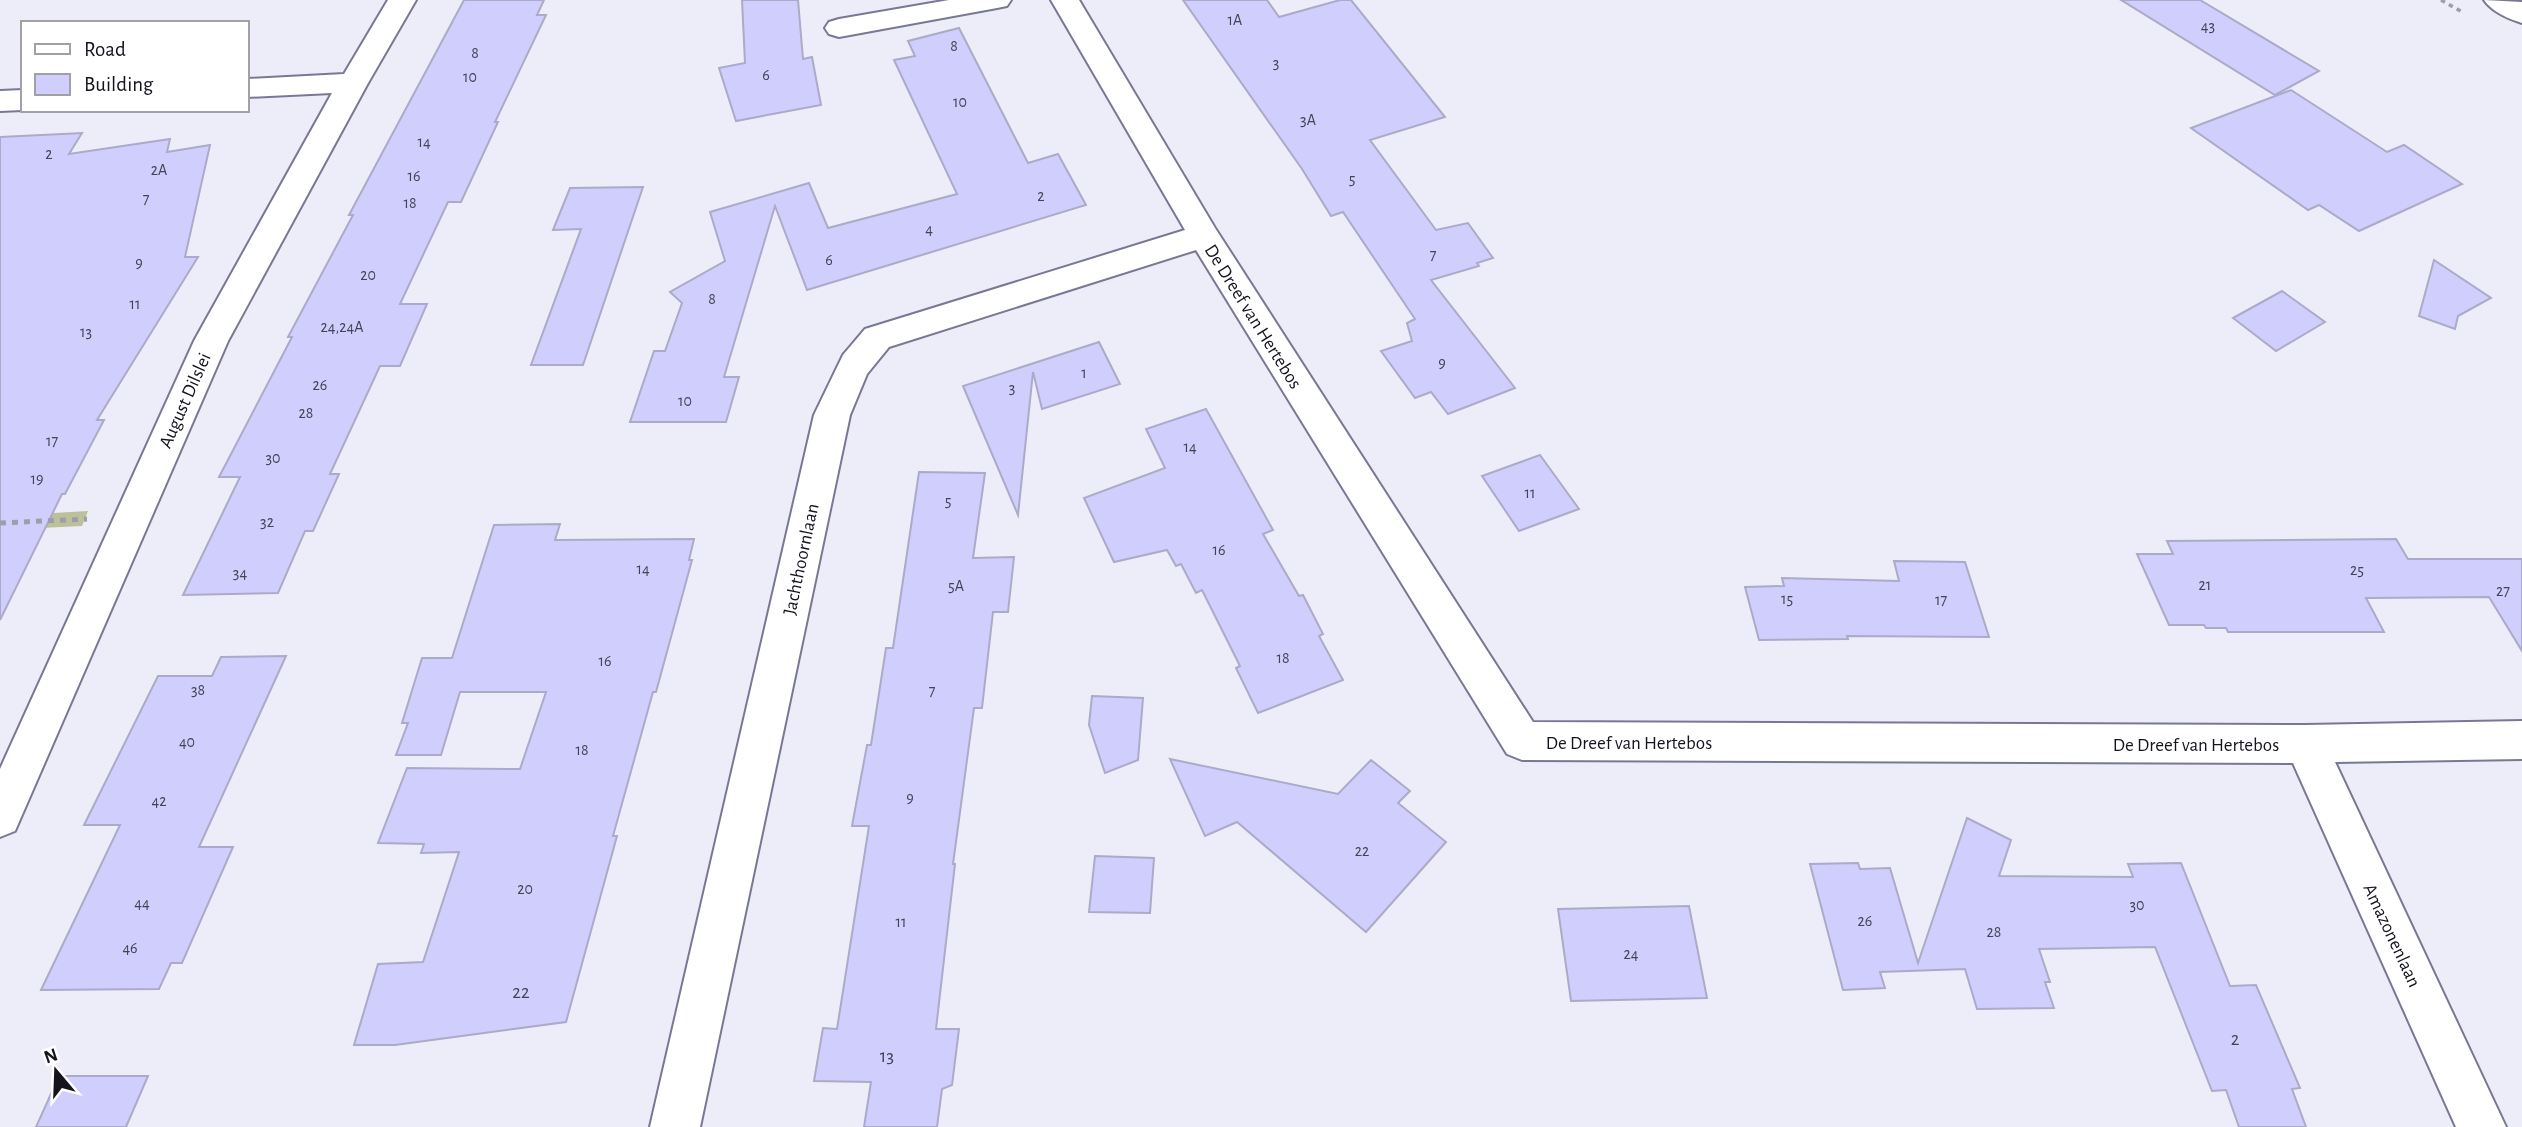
<svg xmlns="http://www.w3.org/2000/svg" width="2522" height="1127" font-family="'Alegreya Sans',sans-serif">
<style>
.green{fill:#bcc19a}
.building{fill:#d0cefc;stroke:#abaac8;stroke-width:2}
.lines{fill:none;stroke-linecap:round;stroke-linejoin:round}
.minor-casing{stroke:#797894;stroke-width:4}
.major-casing{stroke:#797894;stroke-width:4}
.path-far1{stroke:#9e9eaa;stroke-width:3.5;stroke-dasharray:4.5 4.5;stroke-linecap:butt}
.path{stroke:#9e9eaa;stroke-width:5;stroke-dasharray:6 6;stroke-linecap:butt}
.minor{fill:#fff;fill-rule:evenodd}
.major{fill:#fff;fill-rule:evenodd}
.labels{text-anchor:middle;stroke-width:7;stroke-linejoin:round;paint-order:stroke}
.number-label{font-size:16px;fill:#434256}
.street-label{font-size:19px;fill:#14131e;stroke:#fff}
.near-number-label{font-size:19px;fill:#434256}
</style>
<rect width="100%" height="100%" fill="#ededfa"/>
<polygon class="green" points="88,511 82,526 0,530 0,516"/>
<g class="building">
<polygon points="464,0 544,0 537,15 546,15 495,122 498,122 461,202 448,202 400,304 427,304 400,366 380,366 330,474 339,474 313,531 305,531 278,593 183,595 240,477 219,477 292,337 288,337 353,215 349,215"/>
<polygon points="742,0 798,0 803,59 812,57 821,105 736,121 719,68 745,63"/>
<polygon points="1183,0 1267,0 1279,17 1340,0 1351,0 1445,117 1370,140 1436,230 1468,223 1493,258 1477,263 1479,266 1431,280 1515,388 1448,414 1431,392 1415,398 1381,351 1412,341 1407,323 1415,319 1343,212 1331,216 1302,169"/>
<polygon points="2121,0 2200,0 2319,71 2275,95"/>
<polygon points="959,28 1028,163 1058,154 1086,205 807,290 775,206 724,377 739,377 726,422 630,422 654,351 665,351 682,303 670,292 725,261 710,212 809,183 828,228 957,194 894,60 915,56 908,41"/>
<polygon points="2291,90 2387,152 2404,145 2462,184 2359,231 2319,205 2308,210 2191,128"/>
<polygon points="82,133 69,154 170,139 167,152 210,145 185,257 198,257 97,420 104,420 65,494 62,494 0,620 0,137"/>
<polygon points="643,187 583,365 531,365 581,229 553,230 570,188"/>
<polygon points="2434,260 2491,298 2458,316 2455,329 2419,316"/>
<polygon points="2282,291 2325,322 2276,351 2233,318"/>
<polygon points="1099,342 1120,384 1042,409 1033,372 1018,515 963,386"/>
<polygon points="1206,409 1273,530 1263,534 1299,596 1303,595 1323,634 1319,636 1343,680 1258,713 1236,668 1240,666 1202,590 1196,593 1181,564 1176,566 1167,550 1114,562 1084,498 1165,468 1146,429"/>
<polygon points="1540,455 1579,509 1519,531 1482,476"/>
<polygon points="919,472 985,473 973,558 1014,557 1008,612 993,612 982,708 974,708 953,864 955,864 936,1029 959,1029 952,1085 942,1089 937,1127 864,1127 871,1082 814,1081 823,1028 837,1029 869,826 852,826 867,745 871,745 886,648 893,648"/>
<polygon points="560,524 555,540 694,539 689,560 692,560 656,692 653,692 613,836 617,836 566,1022 395,1045 354,1045 378,964 423,962 459,852 421,853 424,844 378,843 407,768 520,769 546,692 460,692 441,755 396,755 408,723 402,723 422,658 452,658 494,525"/>
<polygon points="2396,539 2408,559 2522,559 2522,651 2489,597 2366,598 2384,632 2228,632 2226,628 2206,628 2204,625 2169,625 2137,554 2173,554 2167,541"/>
<polygon points="1894,561 1965,562 1989,637 1847,636 1848,639 1759,640 1745,587 1784,586 1782,578 1899,581"/>
<polygon points="286,656 199,847 233,847 182,963 171,963 159,989 41,990 120,825 84,825 158,676 212,676 221,657"/>
<polygon points="1092,696 1143,698 1138,760 1105,773 1089,725"/>
<polygon points="1170,759 1338,794 1371,760 1410,791 1398,803 1446,842 1366,932 1237,822 1205,836"/>
<polygon points="1967,818 2011,840 1999,876 2133,877 2128,864 2181,863 2230,986 2256,985 2300,1088 2292,1089 2306,1127 2239,1127 2226,1090 2212,1091 2155,947 2039,949 2050,982 2045,982 2054,1008 1977,1009 1965,969 1880,972 1885,988 1843,990 1810,864 1858,863 1860,869 1890,868 1918,963"/>
<polygon points="1095,856 1154,858 1150,913 1089,912"/>
<polygon points="1689,906 1707,998 1571,1001 1558,909"/>
<polygon points="59,1076 148,1076 126,1127 36,1127"/>
</g>
<g class="lines">
<defs>
<g id="minor">
<polygon points="388,0 416,0 368,83 228,341 15,831 0,837 0,769 194,341 332,93 247,97 247,79 344,74"/>
<polygon points="949,0 1011,0 1007,6 997,8 839,37 829,34 825,28 829,22 839,19"/>
<polygon points="1051,0 1079,0 1215,228 1533,722 2305,725 2522,721 2522,759 2335,762 2506,1127 2456,1127 2293,763 1522,760 1507,754 1196,250 889,347 867,374 850,415 700,1127 650,1127 814,415 843,355 865,329 1185,230"/>
<polygon points="23,90 23,110 0,111 0,91"/>
</g>
<path id="major" d="M2484,0L2522,2V23C2509,19 2492,12 2484,0Z"/>
</defs>
<use href="#minor" class="minor-casing"/>
<use href="#major" class="major-casing"/>
<polyline class="path-far1" points="2441,0 2464,13"/>
<polyline class="path" points="0,523 87,519"/>
<use href="#minor" class="minor"/>
<use href="#major" class="major"/>
</g>
<g class="labels">
<g class="number-label">
<text x="1235" y="25">1A</text>
<text x="2208" y="31">43</text>
<text x="954" y="51">8</text>
<text x="475" y="58">8</text>
<text x="1276" y="68">3</text>
<text x="766" y="80">6</text>
<text x="470" y="82">10</text>
<text x="960" y="107">10</text>
<text x="1308" y="125">3A</text>
<text x="424" y="147">14</text>
<text x="49" y="159">2</text>
<text x="159" y="175">2A</text>
<text x="414" y="181">16</text>
<text x="1352" y="184">5</text>
<text x="1041" y="201">2</text>
<text x="146" y="204">7</text>
<text x="410" y="208">18</text>
<text x="929" y="234">4</text>
<text x="1433" y="260">7</text>
<text x="829" y="265">6</text>
<text x="139" y="268">9</text>
<text x="368" y="280">20</text>
<text x="712" y="304">8</text>
<text x="135" y="309">11</text>
<text x="342" y="332">24,24A</text>
<text x="86" y="337">13</text>
<text x="1442" y="368">9</text>
<text x="1084" y="378">1</text>
<text x="320" y="390">26</text>
<text x="1012" y="393">3</text>
<text x="685" y="406">10</text>
<text x="306" y="418">28</text>
<text x="52" y="446">17</text>
<text x="1190" y="452">14</text>
<text x="273" y="463">30</text>
<text x="37" y="484">19</text>
<text x="1530" y="498">11</text>
<text x="948" y="506">5</text>
<text x="267" y="527">32</text>
<text x="1219" y="555">16</text>
<text x="643" y="574">14</text>
<text x="2357" y="575">25</text>
<text x="240" y="578">34</text>
<text x="2205" y="590">21</text>
<text x="956" y="591">5A</text>
<text x="2503" y="596">27</text>
<text x="1787" y="604">15</text>
<text x="1941" y="605">17</text>
<text x="1283" y="663">18</text>
<text x="605" y="666">16</text>
<text x="198" y="695">38</text>
<text x="932" y="696">7</text>
<text x="187" y="747">40</text>
<text x="582" y="755">18</text>
<text x="910" y="803">9</text>
<text x="159" y="806">42</text>
<text x="1362" y="856">22</text>
<text x="525" y="894">20</text>
<text x="142" y="908">44</text>
<text x="2137" y="910">30</text>
<text x="1865" y="926">26</text>
<text x="901" y="927">11</text>
<text x="1994" y="937">28</text>
<text x="130" y="953">46</text>
<text x="1631" y="959">24</text>
</g>
<g class="street-label">
<text transform="translate(1254 316) rotate(58)" y="7">De Dreef van Hertebos</text>
<text transform="translate(184 400) rotate(-66)" y="7">August Dilslei</text>
<text transform="translate(800 559) rotate(-78)" y="7">Jachthoornlaan</text>
<text x="1629" y="749">De Dreef van Hertebos</text>
<text x="2196" y="751">De Dreef van Hertebos</text>
<text transform="translate(2393 935) rotate(65)" y="7">Amazonenlaan</text>
</g>
<g class="near-number-label">
<text x="521" y="998">22</text>
<text x="2235" y="1045">2</text>
<text x="887" y="1062">13</text>
</g>
</g>
<rect x="21" y="21" width="228" height="91" fill="#ffffff" stroke="#a1a1a5" stroke-width="2"/>
<rect x="35" y="44" width="35" height="10" fill="#ffffff" stroke="#a1a1a5" stroke-width="2"/>
<text x="84" y="56" font-size="21" fill="#14131e">Road</text>
<rect x="35" y="74" width="35" height="21" fill="#d0cefc" stroke="#a1a1a5" stroke-width="2"/>
<text x="84" y="91" font-size="21" fill="#14131e">Building</text>
<g transform="translate(56 1071) rotate(341)" stroke="#ffffff" stroke-width="5" paint-order="stroke">
<path d="M0-5L12 26L0 18L-12 26Z" fill="#14131e"/>
<text y="-10" font-size="19" font-weight="bold" text-anchor="middle" fill="#14131e">N</text>
</g>
</svg>
